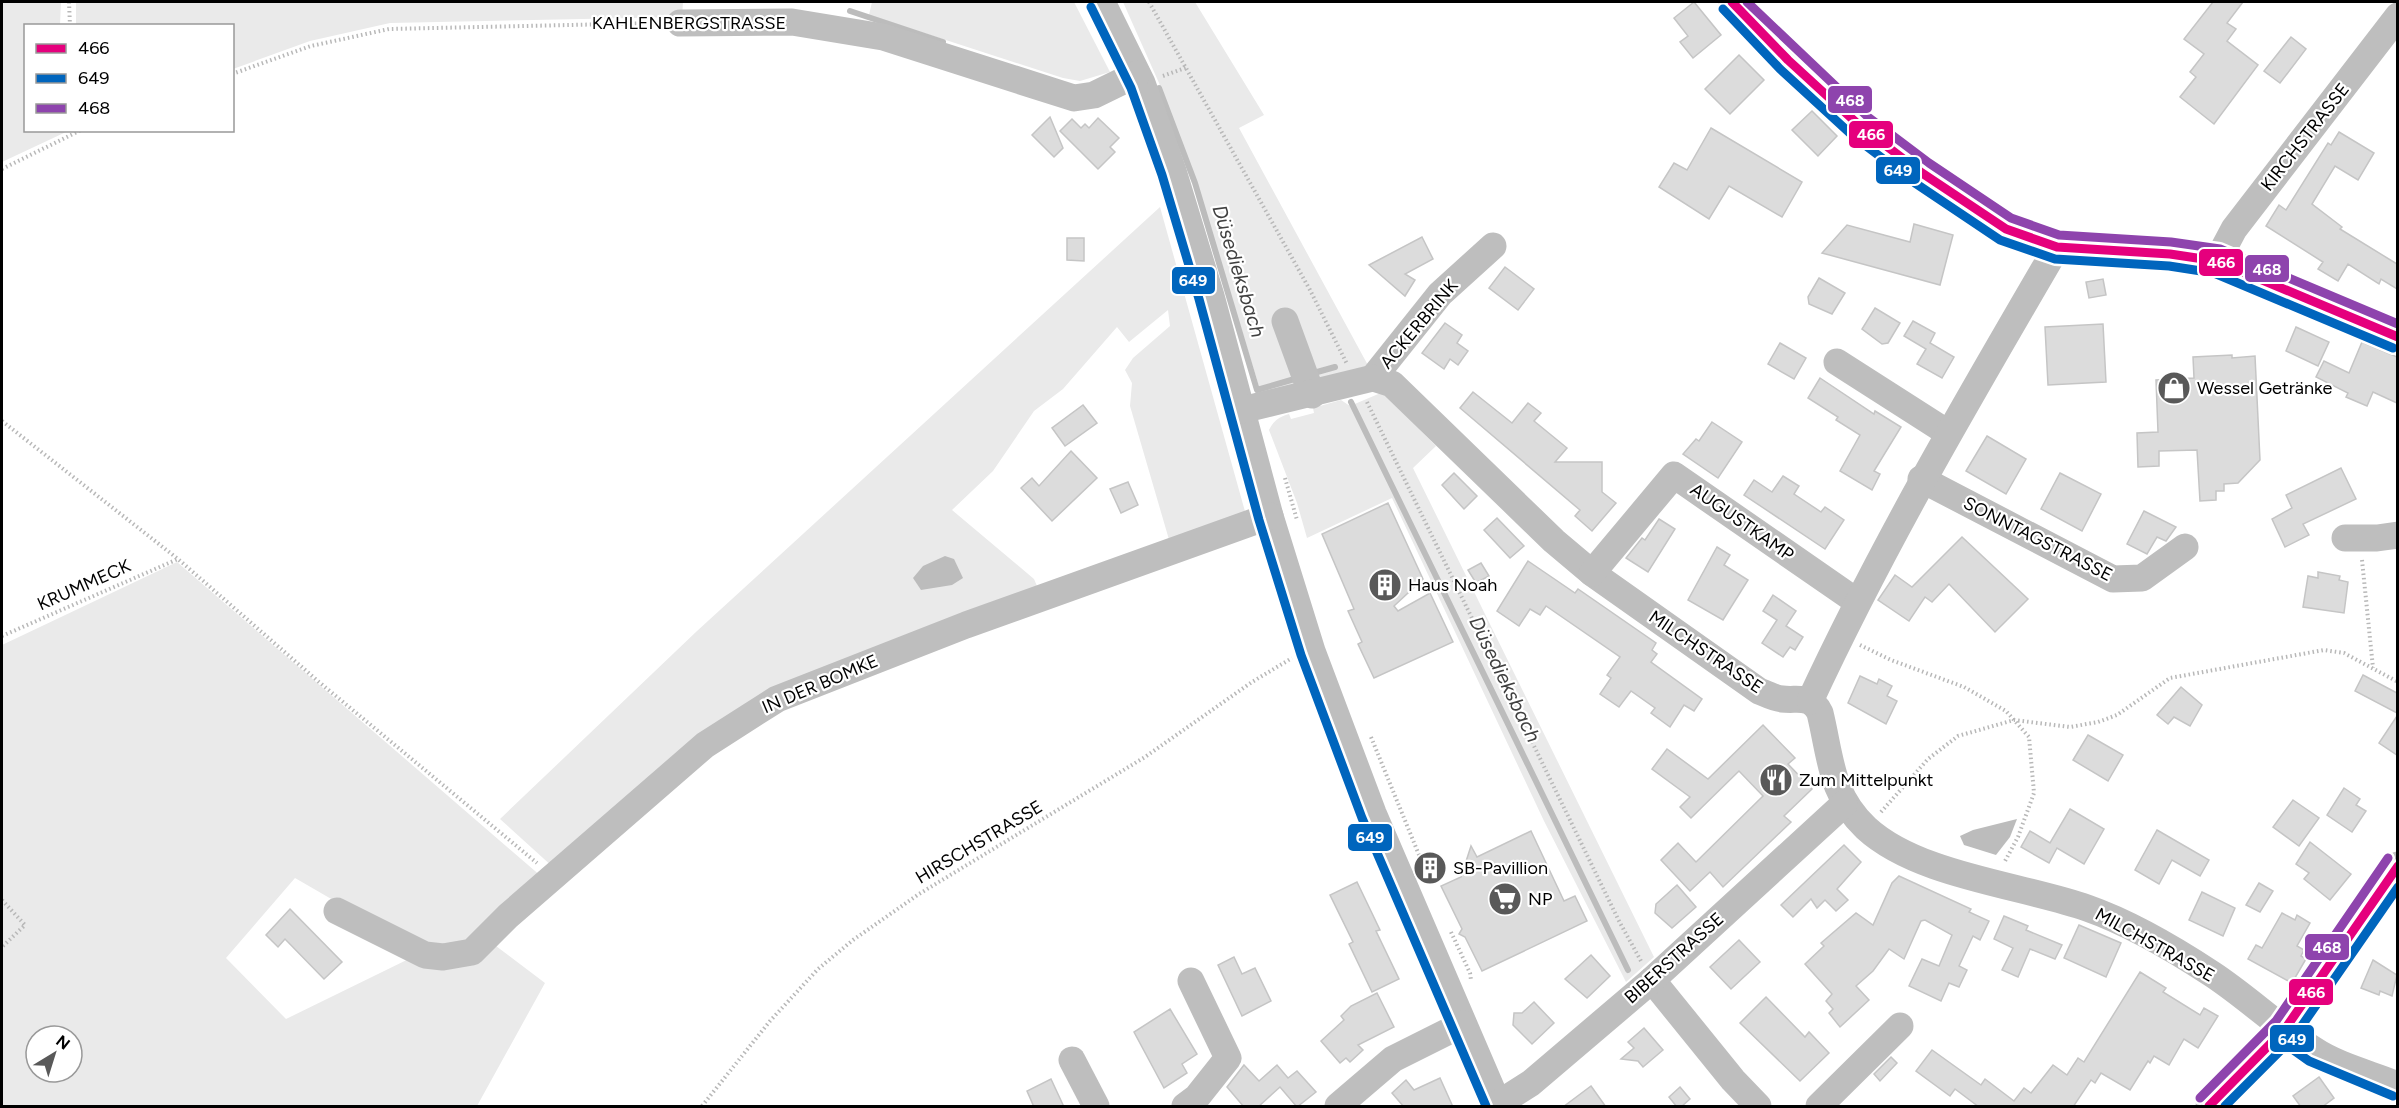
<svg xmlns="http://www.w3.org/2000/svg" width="2399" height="1108" font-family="Figtree,sans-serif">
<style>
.green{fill:#eaeaea;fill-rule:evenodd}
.water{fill:#bcbcbc}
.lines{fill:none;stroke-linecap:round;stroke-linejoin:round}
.stream{stroke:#bcbcbc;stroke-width:6}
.building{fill:#dcdcdc;stroke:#c5c5c5;stroke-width:1.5}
.path{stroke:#b8b8b8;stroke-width:4;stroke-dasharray:1.5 3;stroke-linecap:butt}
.minor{stroke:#bebebe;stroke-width:27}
.bus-1-casing{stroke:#fff;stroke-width:14}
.bus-2-casing{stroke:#fff;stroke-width:14}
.bus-3-casing{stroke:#fff;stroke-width:14}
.bus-1{stroke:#e5007d;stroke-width:9}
.bus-2{stroke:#0065bd;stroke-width:9}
.bus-3{stroke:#8e44ad;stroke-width:9}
.labels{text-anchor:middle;stroke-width:4.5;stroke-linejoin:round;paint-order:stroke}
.street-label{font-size:18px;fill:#000;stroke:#fff}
.poi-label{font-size:18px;fill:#000;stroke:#fff;text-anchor:start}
.water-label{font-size:20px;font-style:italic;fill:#404040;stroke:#fff}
.line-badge{stroke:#fff;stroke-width:2}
.badge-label{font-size:16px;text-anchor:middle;font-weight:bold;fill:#fff}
</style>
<rect width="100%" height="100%" fill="#fff"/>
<g class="green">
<polygon points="2,2 61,2 60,25 26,26 26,130 66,132 2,162"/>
<polygon points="76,2 683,2 682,17 390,23 310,41 233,69 232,26 76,25"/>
<polygon points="872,2 1074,2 1110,72 1080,81 1063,78 869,15"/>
<polygon points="1123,2 1195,2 1264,115 1239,128 1370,369 1261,393 1196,182 1159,83"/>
<polygon points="1160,207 1246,515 1170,543 1130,406 1132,383 1125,370 1133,358 1170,326 1168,310 1129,342 1117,327 1063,389 1034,411 993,471 952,510 1034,579 1040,593 806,681 554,868 500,819 697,631"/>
<path d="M1383,392L1436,446L1413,468L1654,957L1626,982L1544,821L1392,498L1307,538L1297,503L1269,430C1274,420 1279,417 1289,414L1291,419L1314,413L1313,408L1341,400L1350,406Z"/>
<path d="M177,562L542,877L496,946L545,983L477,1106H2V645ZM295,878L423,952L286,1019L226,958ZM36,1036H72V1072H36Z"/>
</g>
<g class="water">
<polygon points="945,556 954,559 963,578 952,585 921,590 913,578 923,566"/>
<polygon points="2017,819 2010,837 1996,855 1964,845 1960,836 1973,830"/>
</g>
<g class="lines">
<g class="stream">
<polyline points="850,11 943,42"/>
<polyline points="1159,88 1195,183 1257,390 1298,378"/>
<polyline points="1310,374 1335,367"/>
<polyline points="1351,402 1628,970"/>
</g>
</g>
<g class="building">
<polygon points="1694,2 1721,35 1693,58 1680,42 1688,36 1674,18"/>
<polygon points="2213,2 2243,2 2227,23 2236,29 2227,41 2258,65 2214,124 2180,97 2196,77 2190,72 2204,54 2184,39"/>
<polygon points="2291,37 2306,49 2280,83 2264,71"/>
<polygon points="1739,55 1764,80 1730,114 1705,89"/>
<polygon points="1812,111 1837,136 1818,156 1792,130"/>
<polygon points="1050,117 1063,148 1054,157 1032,135"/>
<polygon points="1098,118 1119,138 1110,147 1115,152 1098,169 1060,131 1072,119 1081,128 1085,124 1089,128"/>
<polygon points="1711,128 1802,182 1782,217 1729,186 1709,219 1659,187 1674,163 1687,170"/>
<polygon points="2339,132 2374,153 2358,180 2335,166 2312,204 2342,227 2340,229 2397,264 2397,289 2381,279 2379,284 2348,264 2338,281 2318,269 2323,262 2266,226 2279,205 2286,210 2328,143 2331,145"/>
<polygon points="1914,224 1953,235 1940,285 1822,253 1847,225 1910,242"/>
<polygon points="1422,237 1433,259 1405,274 1415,280 1405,296 1369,265"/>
<polygon points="1067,238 1084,238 1084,261 1067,260"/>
<polygon points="1505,267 1534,289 1518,310 1489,288"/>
<polygon points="1819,278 1845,293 1832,314 1809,304 1808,297"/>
<polygon points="2103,279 2106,295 2089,298 2086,282"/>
<polygon points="1875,308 1900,323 1888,343 1882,344 1862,329"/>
<polygon points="1913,321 1935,333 1930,343 1954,357 1942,378 1917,364 1926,349 1904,336"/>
<polygon points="1445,323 1462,335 1457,343 1468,351 1458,365 1450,359 1444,369 1422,353"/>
<polygon points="2103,324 2106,382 2048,385 2045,327"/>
<polygon points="2296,327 2329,342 2318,366 2286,351"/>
<polygon points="2362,342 2397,357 2397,403 2373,392 2367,406 2346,397 2348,393 2316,377 2324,361 2349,373"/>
<polygon points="1780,343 1806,358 1794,379 1768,364"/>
<polygon points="2232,355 2232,358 2255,356 2260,460 2238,483 2224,484 2224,491 2216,491 2216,500 2200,501 2197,450 2159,451 2159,466 2138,467 2137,433 2158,432 2156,380 2194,378 2193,357"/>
<polygon points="1820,378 1874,414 1875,411 1901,427 1874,471 1880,474 1872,490 1840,471 1860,435 1836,420 1838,417 1808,398"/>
<polygon points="1473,392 1512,423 1528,403 1541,413 1534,421 1567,448 1555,462 1602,462 1602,492 1616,503 1592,531 1575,516 1580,510 1460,408"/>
<polygon points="1083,405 1097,423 1065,446 1052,428"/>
<polygon points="1712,422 1742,442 1718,478 1683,454 1696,439 1699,441"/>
<polygon points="1987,436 2026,459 2006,494 1966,471"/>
<polygon points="1071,451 1097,478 1052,521 1021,488 1032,478 1039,486"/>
<polygon points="2341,468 2356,499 2303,524 2309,535 2285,547 2272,519 2292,508 2286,495"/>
<polygon points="1454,473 1477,496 1464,509 1442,485"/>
<polygon points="2060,473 2101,494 2082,531 2041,509"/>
<polygon points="1783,476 1799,486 1794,494 1821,512 1825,507 1844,520 1825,549 1744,495 1754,480 1772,492"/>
<polygon points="1128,482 1138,505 1121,513 1110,489"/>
<polygon points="1388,503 1423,579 1394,606 1398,611 1430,593 1453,642 1374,678 1358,644 1362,642 1348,611 1354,609 1322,534"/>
<polygon points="2144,511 2176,527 2166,541 2157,537 2147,554 2127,544"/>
<polygon points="1497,518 1524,546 1510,558 1484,530"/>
<polygon points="1659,519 1675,529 1648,572 1626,558 1642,538 1645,540"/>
<polygon points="1962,537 2028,599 1995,632 1949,584 1932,602 1925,597 1909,621 1878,600 1895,575 1912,587"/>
<polygon points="1717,547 1730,555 1724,565 1748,580 1723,620 1688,600"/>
<polygon points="1528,561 1575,593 1578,589 1656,643 1652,650 1657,654 1651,662 1702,699 1694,711 1684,705 1670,727 1651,713 1655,708 1631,691 1619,707 1600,694 1611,678 1607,675 1620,657 1546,606 1540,615 1530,609 1519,626 1497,611"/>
<polygon points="1481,563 1489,576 1476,583 1468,570"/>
<polygon points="2318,572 2340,576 2339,580 2348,582 2344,613 2303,607 2308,576 2318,578"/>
<polygon points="1773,595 1796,611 1786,626 1803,637 1795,650 1790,647 1783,657 1762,643 1777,620 1763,611"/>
<polygon points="2363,675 2397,693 2397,713 2355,691"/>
<polygon points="1860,676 1877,684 1879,679 1892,686 1887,696 1897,701 1886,724 1848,703"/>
<polygon points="2181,687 2202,705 2190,726 2174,717 2168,724 2157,715"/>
<polygon points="2397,716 2397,755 2379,743"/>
<polygon points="1763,725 1795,758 1788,764 1812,789 1784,816 1791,822 1723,887 1710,872 1690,891 1661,860 1678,843 1696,862 1763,796 1739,771 1691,818 1680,807 1690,797 1652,769 1667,749 1708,779"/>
<polygon points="2088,735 2123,755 2108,781 2073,760"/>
<polygon points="2344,788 2360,799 2356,805 2366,811 2352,832 2327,815"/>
<polygon points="2293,800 2319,818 2299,846 2273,827"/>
<polygon points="2070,809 2104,829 2084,864 2057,848 2049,863 2021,847 2030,831 2050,843"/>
<polygon points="2157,830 2209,860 2200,876 2172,860 2159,884 2135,870"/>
<polygon points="1531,831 1564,901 1575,896 1587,921 1482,971 1465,937 1459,934 1462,929 1441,886 1461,877 1471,846 1477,857"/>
<polygon points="2310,842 2351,874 2330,900 2304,879 2309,873 2296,864"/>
<polygon points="1844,845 1861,862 1837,889 1848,900 1836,911 1825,900 1817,908 1811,899 1793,917 1781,905"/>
<polygon points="1899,876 1971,909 1969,912 1989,921 1980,940 1973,936 1959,966 1967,970 1959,987 1949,983 1941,1001 1909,986 1922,959 1939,966 1952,935 1925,920 1921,921 1904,959 1889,949 1873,971 1856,986 1869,1000 1840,1027 1829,1013 1833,1009 1826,1001 1832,994 1805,964 1824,946 1821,943 1856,913 1873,925 1892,883"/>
<polygon points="1357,882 1380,930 1376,931 1399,979 1372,992 1349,944 1353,942 1330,895"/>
<polygon points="2259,883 2273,891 2260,912 2246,905"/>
<polygon points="1677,885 1696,907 1672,928 1655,913 1656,904"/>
<polygon points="2202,892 2235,908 2223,936 2189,920"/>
<polygon points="290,909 342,962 324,979 285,939 278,947 266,935"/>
<polygon points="2282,913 2295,920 2297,915 2310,923 2297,946 2304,950 2301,956 2306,959 2292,983 2248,959 2256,945 2262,948"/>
<polygon points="2004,916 2028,926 2026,930 2062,945 2055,959 2030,949 2018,977 2002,970 2013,948 1994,939"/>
<polygon points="2079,925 2121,943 2106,977 2064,958"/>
<polygon points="1739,940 1760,962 1731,989 1710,967"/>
<polygon points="1591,955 1610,976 1587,998 1565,979"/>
<polygon points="1234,957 1242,974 1255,968 1271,1001 1242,1016 1218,965"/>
<polygon points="2373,960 2397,975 2392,996 2380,991 2379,995 2361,988"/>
<polygon points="2140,972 2166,988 2163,992 2200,1015 2204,1008 2218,1016 2198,1048 2184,1039 2169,1065 2154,1056 2150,1063 2148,1061 2130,1090 2101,1073 2095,1083 2091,1080 2073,1107 1979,1107 1955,1089 1950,1096 1916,1071 1932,1050 1981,1085 1985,1079 2014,1101 2024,1088 2031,1093 2053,1065 2067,1075 2078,1058 2084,1062"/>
<polygon points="1377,993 1394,1027 1358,1045 1363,1050 1350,1062 1346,1058 1340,1063 1321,1041 1344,1020 1341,1016 1351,1006"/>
<polygon points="1766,997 1805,1037 1809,1032 1829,1053 1800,1081 1740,1023"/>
<polygon points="1534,1002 1554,1023 1532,1044 1513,1025 1514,1013 1522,1013"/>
<polygon points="1170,1009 1197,1054 1182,1064 1187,1073 1164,1088 1134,1032"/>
<polygon points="1644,1028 1663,1050 1643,1067 1638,1061 1621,1059 1634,1048 1628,1042"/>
<polygon points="1891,1057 1897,1063 1880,1081 1874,1074"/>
<polygon points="1244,1065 1259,1081 1277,1065 1288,1078 1297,1071 1316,1092 1297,1107 1280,1087 1258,1107 1244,1107 1227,1087"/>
<polygon points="2319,1077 2334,1098 2322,1107 2301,1107 2293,1096"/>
<polygon points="1440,1078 1453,1107 1404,1107 1392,1093 1406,1080 1414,1090"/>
<polygon points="1051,1079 1064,1107 1034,1107 1027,1091"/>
<polygon points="1591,1086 1606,1107 1563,1107"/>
<polygon points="1680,1087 1690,1099 1681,1107 1677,1107 1669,1097"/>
</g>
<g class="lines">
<g class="path">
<polyline points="69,2 70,26"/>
<polyline points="1149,2 1310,290 1347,364"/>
<polyline points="232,74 311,46 389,29 660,23"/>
<polyline points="1163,76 1188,67"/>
<polyline points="2,169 81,130"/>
<polyline points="1367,402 1619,921 1641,961"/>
<polyline points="2,421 178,559 319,682 537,863"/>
<polyline points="1285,478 1297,520"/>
<polyline points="2362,560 2373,668"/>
<polyline points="2,636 178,559"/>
<polyline points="1860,645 1891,660 1964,687 2006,711 2029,737 2034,793 2018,837 2004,863"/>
<polyline points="1371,737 1428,877"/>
<polyline points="1881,812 1928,759 1958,736 2014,720 2070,727 2098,722 2117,715 2170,678 2324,650 2344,653 2398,682"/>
<polyline points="2,900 25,925 2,947"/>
<polyline points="1451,932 1470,973 1471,980"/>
<polyline points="702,1106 770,1021 818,969 853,940 919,894 1145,757 1252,682 1292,658"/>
</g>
<g class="minor">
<polyline points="1102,2 1142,83 1173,171 1211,296 1270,516 1312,651 1373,813 1499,1106"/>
<polyline points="1732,2 1743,16 1788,60 1860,126 1922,173 2006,229 2057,247 2170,254 2217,261 2398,337"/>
<polyline points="680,23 792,22 883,37 1074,98 1094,95 1137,74"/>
<polyline points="2217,261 2234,229 2398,16"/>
<polyline points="1285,321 1312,395"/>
<polyline points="1837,362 1948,433"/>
<polyline points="1373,378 1440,294 1493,246"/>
<path d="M1242,410L1373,378L1392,384L1554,541L1592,573L1759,691C1766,694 1774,698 1782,699C1798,701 1811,694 1820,713C1831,758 1830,794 1866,828C1918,876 2022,885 2087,908C2130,923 2174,949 2212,974C2247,997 2278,1027 2314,1050C2338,1066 2371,1074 2398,1085"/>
<polyline points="1921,479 2113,579 2142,578 2185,547"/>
<polyline points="2345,538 2377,538 2398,535"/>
<polyline points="1592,573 1674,475 1856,601"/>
<path d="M1810,701C1883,544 1970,396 2057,247"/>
<polyline points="337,911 425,955 443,957 472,952 508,916 705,745 777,699 966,625 1270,516"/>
<polyline points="1652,980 1733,1080 1758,1106"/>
<polyline points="1072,1060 1096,1106"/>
<polyline points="1498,1104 1531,1083 1652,980 1844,804"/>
<polyline points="1185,1106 1197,1097 1228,1058 1191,981"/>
<polyline points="1338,1106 1393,1059 1463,1024"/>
<polyline points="1819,1106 1900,1026"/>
<polyline points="2209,1106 2285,1029 2398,865"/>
</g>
<defs>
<g id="bus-1">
<polyline points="1732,2 1788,60 1860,126 1922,173 2006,229 2057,247 2170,254 2217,261 2398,337"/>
<polyline points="2209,1106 2285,1029 2398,866"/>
</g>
<g id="bus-2">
<polyline points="1091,7 1131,88 1162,175 1199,299 1259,520 1301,655 1362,818 1486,1106"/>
<polyline points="1723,9 1780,69 1853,136 1915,183 2000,240 2055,259 2169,266 2214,273 2393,348"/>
<polyline points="2278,1039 2309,1061 2393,1096"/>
<polyline points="2225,1106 2294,1037 2398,887"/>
</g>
<g id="bus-3">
<polyline points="1747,2 1868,117 1929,163 2011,218 2059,235 2171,242 2220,249 2398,324"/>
<polyline points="2200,1098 2276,1021 2388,858"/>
</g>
</defs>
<use href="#bus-1" class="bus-1-casing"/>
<use href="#bus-2" class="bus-2-casing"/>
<use href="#bus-3" class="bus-3-casing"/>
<use href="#bus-1" class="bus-1"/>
<use href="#bus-2" class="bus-2"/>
<use href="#bus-3" class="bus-3"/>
</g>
<defs>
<symbol id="shop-disc" viewBox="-11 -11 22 22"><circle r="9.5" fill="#595959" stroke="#fff"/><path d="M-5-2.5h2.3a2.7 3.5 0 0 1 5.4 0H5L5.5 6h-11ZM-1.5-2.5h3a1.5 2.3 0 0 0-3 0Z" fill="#fff"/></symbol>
<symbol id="building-disc" viewBox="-11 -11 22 22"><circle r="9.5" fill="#595959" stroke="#fff"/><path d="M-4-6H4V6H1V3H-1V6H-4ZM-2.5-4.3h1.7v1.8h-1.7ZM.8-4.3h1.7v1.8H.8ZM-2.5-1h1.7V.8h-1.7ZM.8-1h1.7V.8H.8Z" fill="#fff"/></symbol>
<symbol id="restaurant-disc" viewBox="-11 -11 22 22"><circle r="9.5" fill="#595959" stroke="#fff"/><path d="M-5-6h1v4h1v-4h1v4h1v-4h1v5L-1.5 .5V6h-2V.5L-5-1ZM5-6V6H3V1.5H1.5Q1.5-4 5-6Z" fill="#fff"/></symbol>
<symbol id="supermarket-disc" viewBox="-11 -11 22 22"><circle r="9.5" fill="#595959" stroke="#fff"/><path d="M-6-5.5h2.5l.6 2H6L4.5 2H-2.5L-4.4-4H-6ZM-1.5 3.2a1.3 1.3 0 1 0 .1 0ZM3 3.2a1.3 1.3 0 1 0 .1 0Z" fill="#fff"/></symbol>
</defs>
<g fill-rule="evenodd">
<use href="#shop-disc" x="2155" y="369" width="38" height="38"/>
<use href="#building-disc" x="1366" y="566" width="38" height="38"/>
<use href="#restaurant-disc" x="1757" y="761" width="38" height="38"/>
<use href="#building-disc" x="1411" y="849" width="38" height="38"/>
<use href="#supermarket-disc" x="1486" y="880" width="38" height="38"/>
</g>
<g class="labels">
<g class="street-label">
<text x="689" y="29">KAHLENBERGSTRASSE</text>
<text transform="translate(2305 137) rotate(-52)" y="6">KIRCHSTRASSE</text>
<text transform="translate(1419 324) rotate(-50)" y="6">ACKERBRINK</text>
<text transform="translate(1742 522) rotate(35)" y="6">AUGUSTKAMP</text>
<text transform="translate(2038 539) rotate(27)" y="6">SONNTAGSTRASSE</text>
<text transform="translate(84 585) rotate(-24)" y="6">KRUMMECK</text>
<text transform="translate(1706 652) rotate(34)" y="6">MILCHSTRASSE</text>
<text transform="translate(820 684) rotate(-23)" y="6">IN DER BOMKE</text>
<text transform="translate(979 842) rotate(-31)" y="6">HIRSCHSTRASSE</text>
<text transform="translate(2155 945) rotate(29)" y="6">MILCHSTRASSE</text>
<text transform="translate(1674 958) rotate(-42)" y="6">BIBERSTRASSE</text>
</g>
<g class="poi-label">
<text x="2197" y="394">Wessel Getränke</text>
<text x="1408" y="591">Haus Noah</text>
<text x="1799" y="786">Zum Mittelpunkt</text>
<text x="1453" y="874">SB-Pavillion</text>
<text x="1528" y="905">NP</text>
</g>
<g class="water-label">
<text transform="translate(1239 271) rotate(73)" y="7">Düsedieksbach</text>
<text transform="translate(1505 679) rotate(64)" y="7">Düsedieksbach</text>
</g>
</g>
<g class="line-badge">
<rect x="1827" y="85" width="46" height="29" rx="6" fill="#8e44ad"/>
<rect x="1848" y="120" width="46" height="29" rx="6" fill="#e5007d"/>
<rect x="1875" y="156" width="46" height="29" rx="6" fill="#0065bd"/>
<rect x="2198" y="248" width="46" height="29" rx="6" fill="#e5007d"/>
<rect x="2244" y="254" width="46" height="29" rx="6" fill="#8e44ad"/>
<rect x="1171" y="266" width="45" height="29" rx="6" fill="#0065bd"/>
<rect x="1347" y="823" width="46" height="29" rx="6" fill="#0065bd"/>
<rect x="2304" y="933" width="46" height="28" rx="6" fill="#8e44ad"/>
<rect x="2288" y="978" width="46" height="28" rx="6" fill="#e5007d"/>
<rect x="2269" y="1024" width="46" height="29" rx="6" fill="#0065bd"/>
</g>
<g class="badge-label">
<text x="1850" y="106">468</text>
<text x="1871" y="140">466</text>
<text x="1898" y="176">649</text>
<text x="2221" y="268">466</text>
<text x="2267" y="275">468</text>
<text x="1193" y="286">649</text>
<text x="1370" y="843">649</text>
<text x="2327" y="953">468</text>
<text x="2311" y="998">466</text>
<text x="2292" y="1045">649</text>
</g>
<rect width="2399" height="1108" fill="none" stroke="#000000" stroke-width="6"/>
<rect x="24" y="24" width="210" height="108" fill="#ffffff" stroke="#999999" stroke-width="1.5"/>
<rect x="36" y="44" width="30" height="9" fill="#e5007d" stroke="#999999" stroke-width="1.5"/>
<text x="78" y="54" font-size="18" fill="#000000">466</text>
<rect x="36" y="74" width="30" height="9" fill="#0065bd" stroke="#999999" stroke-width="1.5"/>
<text x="78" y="84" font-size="18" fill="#000000">649</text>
<rect x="36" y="104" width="30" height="9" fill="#8e44ad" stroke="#999999" stroke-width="1.5"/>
<text x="78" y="114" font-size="18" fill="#000000">468</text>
<g transform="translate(54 1054) rotate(38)"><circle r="28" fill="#ffffff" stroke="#999999" stroke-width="1.5"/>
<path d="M0-4.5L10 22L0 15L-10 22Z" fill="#595959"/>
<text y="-9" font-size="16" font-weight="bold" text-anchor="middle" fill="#000000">N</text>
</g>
</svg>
